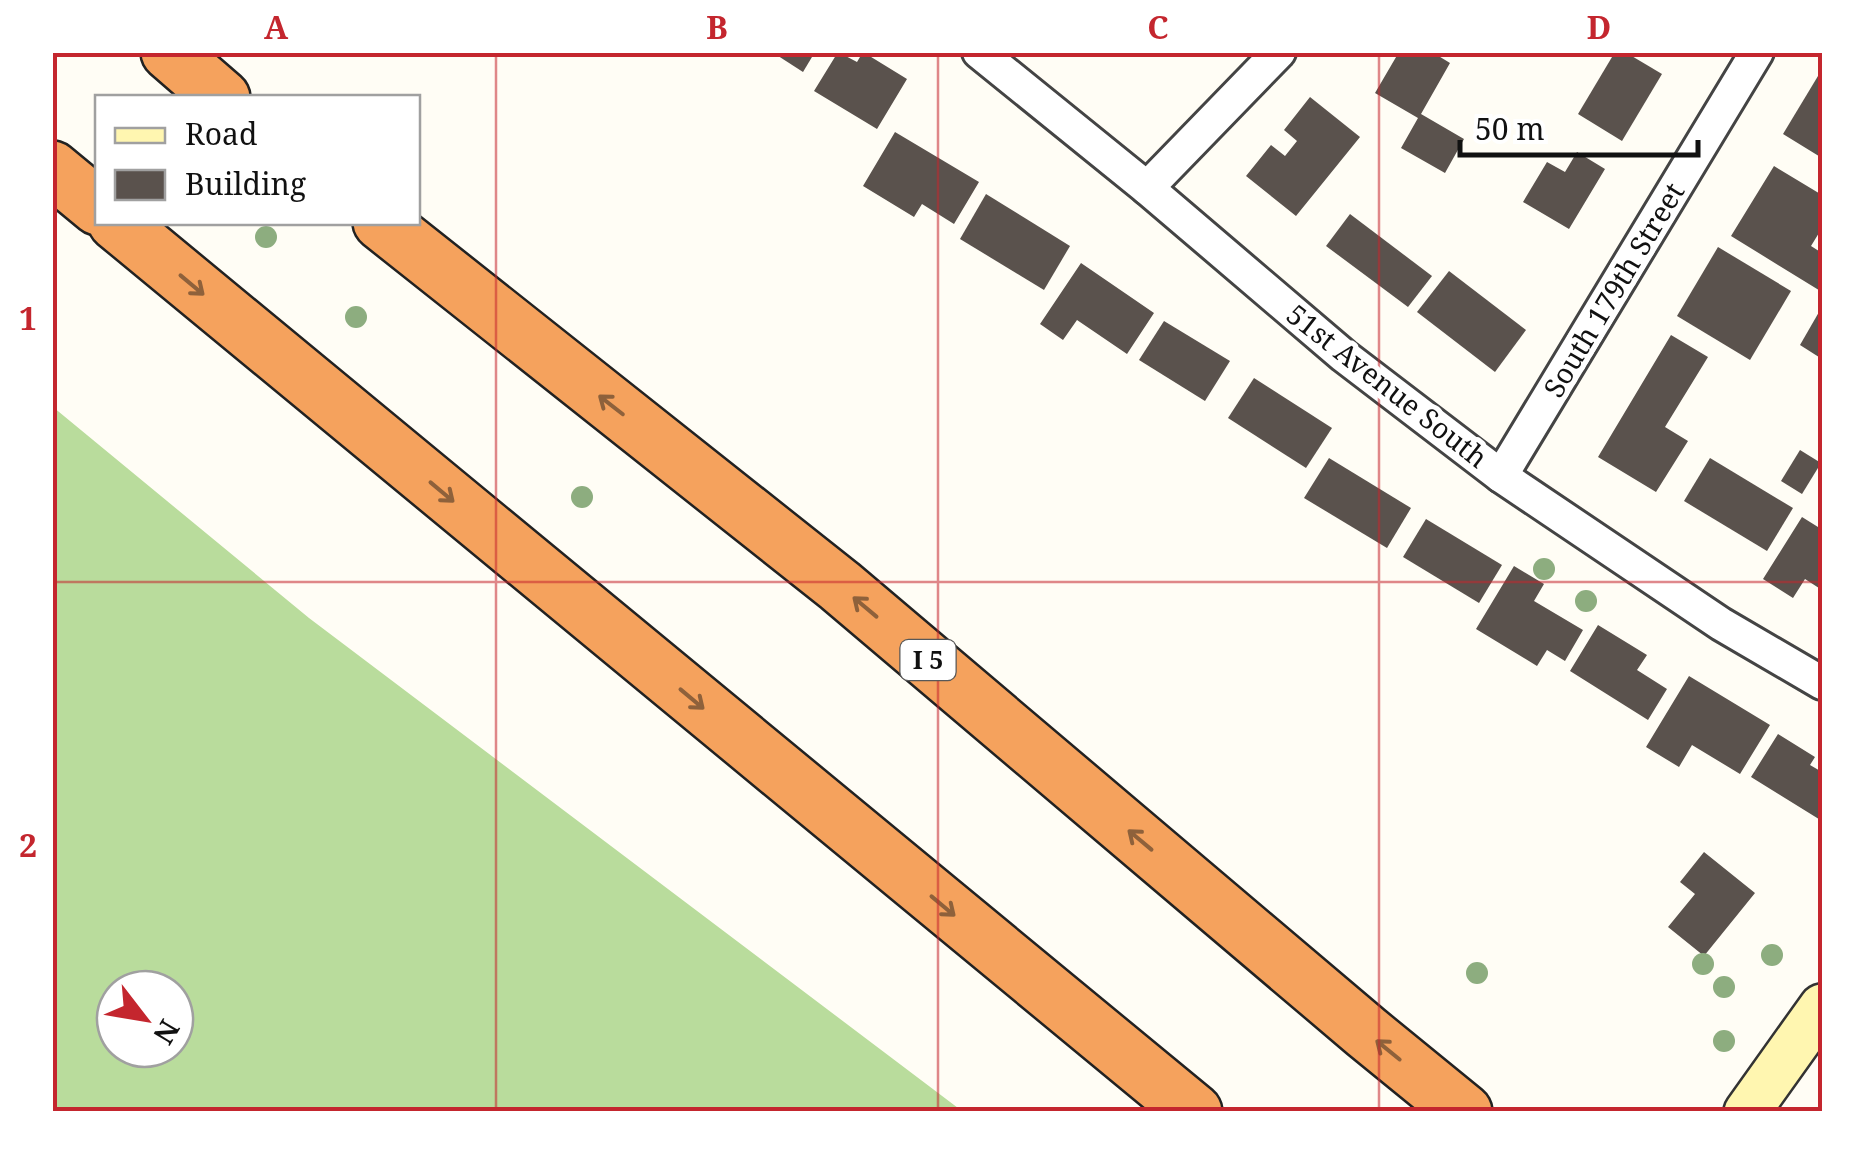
<svg xmlns="http://www.w3.org/2000/svg" width="1875" height="1164" font-family="'Noto Serif',serif">
<style>
.forest{fill:#b9dc9c;fill-rule:evenodd}
.building{fill:#5a524d}
.lines{fill:none;stroke-linecap:round;stroke-linejoin:round}
.street-casing{stroke:#444;stroke-width:38}
.secondary-casing{stroke:#333;stroke-width:50}
.highway-casing{stroke:#222;stroke-width:60}
.street{stroke:#fff;stroke-width:32}
.secondary{stroke:#fff6b0;stroke-width:45}
.highway{stroke:#f5a25d;stroke-width:55}
.tree{fill:#8dad7f}
.oneway{stroke:#8e613b}
.grid{fill:none;stroke:#c4262e;stroke-width:2.5;stroke-opacity:0.55}
.labels{text-anchor:middle;stroke-width:10;stroke-linejoin:round;paint-order:stroke}
.shield{fill:#fff;stroke:#585858;stroke-width:2.5}
.shield-label{font-size:25px;font-weight:bold;fill:#111}
.street-label{font-size:28px;fill:#111;stroke:#fff}
.neatline{fill:none;stroke:#c4262e;stroke-width:4}
.grid-label{font-size:32px;text-anchor:middle;font-weight:bold;fill:#c4262e}
</style>
<rect width="100%" height="100%" fill="#fffdf5"/>
<path class="forest" d="M53,407L309,618L962,1111H53ZM115,989H175V1049H115Z"/>
<g class="building">
<polygon points="772,52 815,52 803,72"/>
<polygon points="838,52 857,62 863,52 907,79 877,129 814,91"/>
<polygon points="1399,52 1432,52 1450,63 1421,114 1464,139 1445,173 1401,148 1418,118 1375,93"/>
<polygon points="1615,52 1625,52 1662,74 1622,141 1578,114"/>
<polygon points="1818,76 1822,79 1822,158 1783,134"/>
<polygon points="1310,97 1360,137 1296,216 1246,176 1271,145 1285,156 1297,141 1284,130"/>
<polygon points="895,132 979,182 954,224 922,204 914,217 863,186"/>
<polygon points="1577,152 1605,169 1569,229 1523,202 1547,162 1565,172"/>
<polygon points="1774,166 1822,195 1822,228 1811,246 1822,253 1822,292 1731,236"/>
<polygon points="986,194 1070,246 1044,290 960,239"/>
<polygon points="1350,214 1432,276 1408,307 1326,246"/>
<polygon points="1718,247 1791,291 1750,360 1677,316"/>
<polygon points="1081,263 1154,313 1127,354 1077,320 1063,340 1040,324"/>
<polygon points="1449,271 1526,330 1495,372 1417,312"/>
<polygon points="1819,312 1822,314 1822,359 1800,345"/>
<polygon points="1164,321 1230,361 1205,401 1139,360"/>
<polygon points="1671,335 1708,357 1665,427 1688,441 1656,492 1598,457"/>
<polygon points="1254,378 1332,428 1306,468 1228,418"/>
<polygon points="1800,450 1821,463 1802,494 1781,481"/>
<polygon points="1329,458 1411,508 1387,548 1304,498"/>
<polygon points="1710,458 1793,508 1767,551 1684,501"/>
<polygon points="1802,517 1818,527 1822,519 1822,590 1805,579 1793,598 1763,579"/>
<polygon points="1426,519 1502,565 1479,603 1403,557"/>
<polygon points="1514,566 1544,584 1534,601 1583,630 1565,661 1547,650 1537,666 1476,629"/>
<polygon points="1598,625 1647,655 1637,670 1667,689 1648,720 1570,671"/>
<polygon points="1689,676 1770,725 1740,774 1692,745 1679,767 1646,747"/>
<polygon points="1778,734 1815,757 1810,765 1822,772 1822,821 1751,777"/>
<polygon points="1704,852 1755,893 1704,956 1668,927 1695,894 1680,882"/>
</g>
<g class="lines">
<defs>
<g id="street">
<polyline points="979,52 1147,188 1344,356 1501,476 1721,624 1822,683"/>
<polyline points="1147,188 1279,52"/>
<polyline points="1501,476 1757,52"/>
</g>
<polyline id="secondary" points="1747,1112 1822,1007"/>
<g id="highway">
<polyline points="169,52 222,98"/>
<polyline points="52,169 98,207"/>
<polyline points="116,222 1194,1112"/>
<polyline points="381,222 840,586 1366,1032 1464,1112"/>
</g>
</defs>
<use href="#street" class="street-casing"/>
<use href="#secondary" class="secondary-casing"/>
<use href="#highway" class="highway-casing"/>
<use href="#street" class="street"/>
<use href="#secondary" class="secondary"/>
<use href="#highway" class="highway"/>
</g>
<g class="tree">
<circle cx="266" cy="237" r="11"/>
<circle cx="356" cy="317" r="11"/>
<circle cx="582" cy="497" r="11"/>
<circle cx="1544" cy="569" r="11"/>
<circle cx="1586" cy="601" r="11"/>
<circle cx="1772" cy="955" r="11"/>
<circle cx="1703" cy="964" r="11"/>
<circle cx="1477" cy="973" r="11"/>
<circle cx="1724" cy="987" r="11"/>
<circle cx="1724" cy="1041" r="11"/>
</g>
<defs><path id="oneway-shaft" d="M-6 0H5M1.5-3L5.5 0L1.5 3" fill="none" stroke-width="1.6" stroke-linecap="round" stroke-linejoin="round" transform="scale(2.5)"/></defs>
<g class="oneway">
<use href="#oneway-shaft" transform="translate(192 285) rotate(40)"/>
<use href="#oneway-shaft" transform="translate(611 405) rotate(-142)"/>
<use href="#oneway-shaft" transform="translate(442 492) rotate(40)"/>
<use href="#oneway-shaft" transform="translate(865 607) rotate(-140)"/>
<use href="#oneway-shaft" transform="translate(692 699) rotate(40)"/>
<use href="#oneway-shaft" transform="translate(1140 840) rotate(-140)"/>
<use href="#oneway-shaft" transform="translate(943 906) rotate(40)"/>
<use href="#oneway-shaft" transform="translate(1388 1050) rotate(-141)"/>
</g>
<path class="grid" d="M496,52V1112M938,52V1112M1379,52V1112M52,582H1822"/>
<g class="labels">
<rect class="shield" x="900.5" y="640" width="55" height="40" rx="8"/>
<g class="shield-label">
<text x="928" y="669">I 5</text>
</g>
<g class="street-label">
<text transform="translate(1614 290) rotate(-59)" y="10">South 179th Street</text>
<text transform="translate(1387 386) rotate(38)" y="10">51st Avenue South</text>
</g>
</g>
<rect width="1875" height="1164" fill="none" stroke="#ffffff" stroke-width="110"/>
<rect x="95" y="95" width="325" height="130" fill="#ffffff" stroke="#a0a0a0" stroke-width="2.5"/>
<rect x="115" y="128" width="50" height="15" fill="#fff6b0" stroke="#a0a0a0" stroke-width="2.5"/>
<text x="185" y="145" font-size="30" fill="#111111">Road</text>
<rect x="115" y="170" width="50" height="30" fill="#5a524d" stroke="#a0a0a0" stroke-width="2.5"/>
<text x="185" y="195" font-size="30" fill="#111111">Building</text>
<g transform="translate(145 1019) rotate(121)"><circle r="48" fill="#ffffff" stroke="#a0a0a0" stroke-width="2.5"/>
<path d="M0-8L18 38L0 25L-18 38Z" fill="#c4262e"/>
<text y="-15" font-size="28" font-weight="bold" text-anchor="middle" fill="#111111">N</text>
</g>
<path d="M1460 140v15h238v-15" fill="none" stroke="#111111" stroke-width="5"/>
<text x="1475" y="140" font-size="30" fill="#111111" stroke="#ffffff" stroke-width="8" paint-order="stroke">50 m</text>
<rect x="55" y="55" width="1765" height="1054" class="neatline"/>
<g class="grid-label">
<text x="276" y="39">A</text>
<text x="717" y="39">B</text>
<text x="1158" y="39">C</text>
<text x="1599" y="39">D</text>
<text x="28" y="330">1</text>
<text x="28" y="857">2</text>
</g>
</svg>
